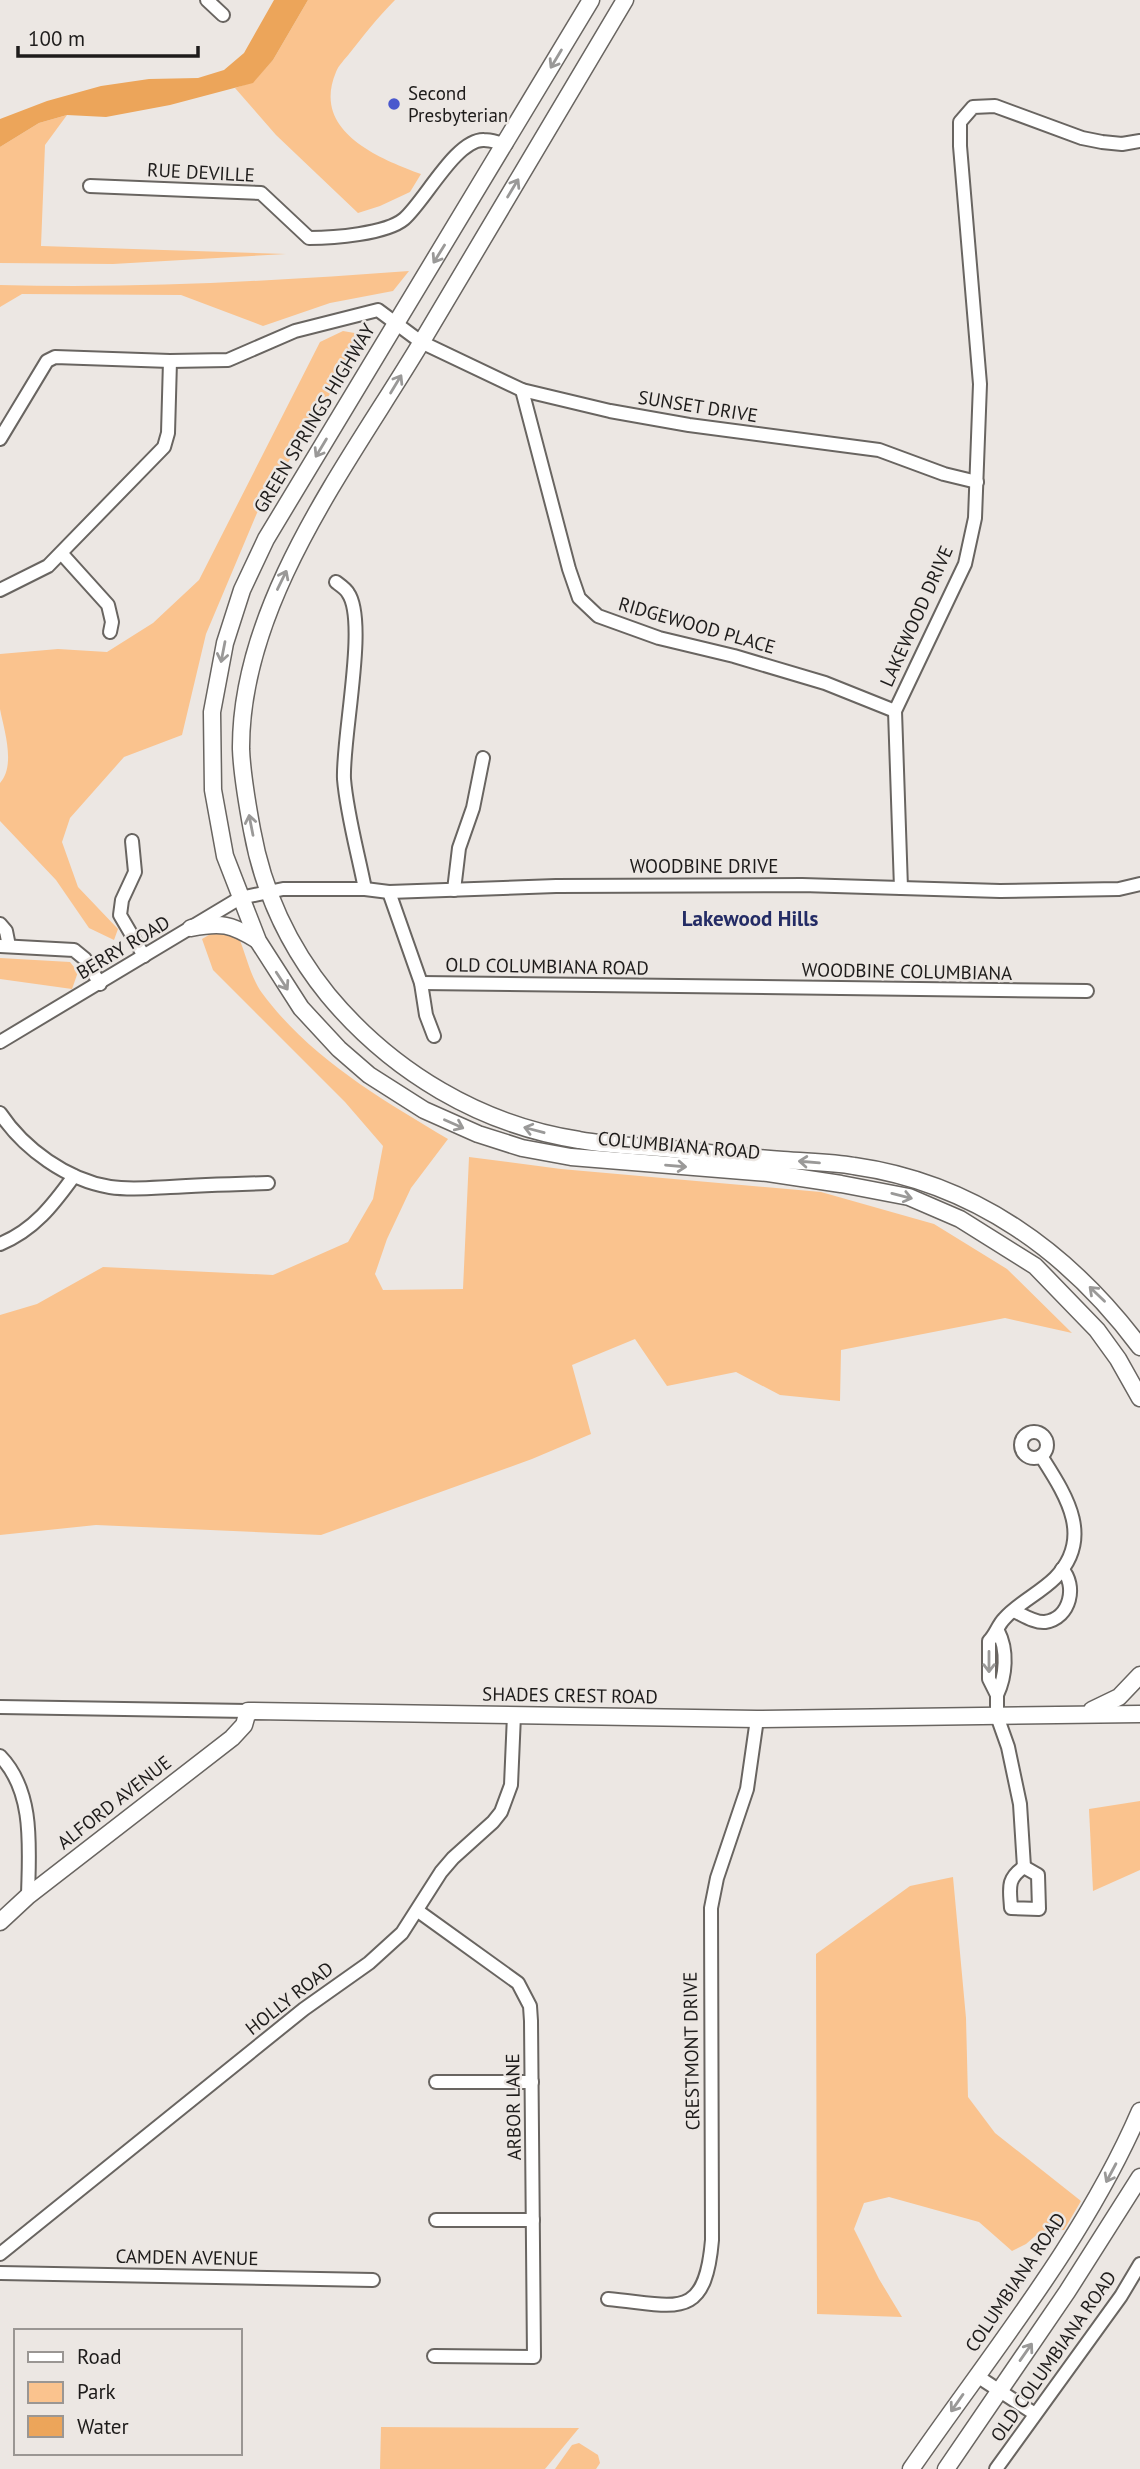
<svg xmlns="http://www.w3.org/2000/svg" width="1140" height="2469" font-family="'PT Sans',sans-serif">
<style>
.green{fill:#fac38e}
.water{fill:#eca55a}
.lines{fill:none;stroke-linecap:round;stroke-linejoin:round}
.street-casing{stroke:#696561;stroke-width:16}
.secondary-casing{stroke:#696561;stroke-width:19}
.street{stroke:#fff;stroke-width:12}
.secondary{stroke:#fff;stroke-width:16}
.oneway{stroke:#9a9998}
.poi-dot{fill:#4a58cd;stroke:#ece7e3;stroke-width:2.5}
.labels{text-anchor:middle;stroke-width:5;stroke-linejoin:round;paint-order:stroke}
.poi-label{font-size:19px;fill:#1e1c1b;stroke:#ece7e3;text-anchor:start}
.street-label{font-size:19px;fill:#1e1c1b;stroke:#ece7e3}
.neighbourhood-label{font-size:21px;font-weight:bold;fill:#242c65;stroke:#ece7e3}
</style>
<rect width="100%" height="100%" fill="#ece7e3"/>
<g class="green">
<path d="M308,0H395C378,17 364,35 349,54C345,59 338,66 336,72C311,131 378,158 421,174L410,192L380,206L358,213L276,135L235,88L253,82L273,60Z"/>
<polygon points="67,115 45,145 41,246 286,254 113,264 0,263 0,147 39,123"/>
<path d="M409,271L393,291L330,303L263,326L181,295L22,294L0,307V285C136,289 273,281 409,271Z"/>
<path d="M343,331L366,335L257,513L206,634L182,735L124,757L70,818L62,842L78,887L118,929L114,940L89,928L56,880L0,821V783C16,765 4,730 0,709C0,691 0,671 0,654L58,649L107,652L153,623L199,580L320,342Z"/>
<path d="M214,932L239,938C246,955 251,978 262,993C310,1058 381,1099 448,1139L411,1188L387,1239L375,1274L383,1290L463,1289L469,1157L561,1169L821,1192L934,1224L1007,1269L1072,1333L1005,1318L841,1350L840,1401L780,1395L736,1372L667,1386L635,1339L572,1365L591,1434L532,1459L321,1535L96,1525L0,1535V1315L37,1304L103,1267L273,1275L348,1242L373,1199L383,1146L345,1102L213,970L202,939Z"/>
<polygon points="0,958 70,962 78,972 72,989 0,979"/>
<polygon points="1140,1801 1140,1870 1093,1891 1089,1809"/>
<polygon points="953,1877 966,2018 968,2097 995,2133 1081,2201 1064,2230 1041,2231 1026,2244 1012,2251 979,2222 889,2197 864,2203 854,2229 879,2279 902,2317 817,2314 816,1954 910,1886"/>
<polygon points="381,2427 579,2428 545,2469 380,2469"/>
<polygon points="579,2443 598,2455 600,2463 596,2469 555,2469 572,2445"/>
</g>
<polygon class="water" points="274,0 308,0 273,60 253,83 170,105 106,117 67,115 39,123 0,147 0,119 47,101 101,86 149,79 198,78 224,70 244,53"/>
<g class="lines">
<defs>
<g id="street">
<polyline points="207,0 223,15"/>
<path d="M90,186L261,193L309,238C333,238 386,234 404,219C425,201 456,139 484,140C491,140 499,143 506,144"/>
<polyline points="522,390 569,569 579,598 598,616 659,638 734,656 825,683 895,711"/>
<polyline points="0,439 47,361 55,357 170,361 228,360 295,331 378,310 421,342 522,390 610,411 689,425 879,450 944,474 977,482"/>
<polyline points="62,554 108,605 112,622 110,632"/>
<path d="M336,582C340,585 346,589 348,593C368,621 342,738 344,779C347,815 358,853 365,889"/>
<polyline points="0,590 48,566 164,447 168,433 170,361"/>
<polyline points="132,841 135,872 122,900 120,915 144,956"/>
<polyline points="901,888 895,711 965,564 975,518 980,384 960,146 960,122 973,107 995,106 1082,138 1102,142 1122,144 1140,141"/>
<polyline points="454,890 459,848 473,808 483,758"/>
<polyline points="389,892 421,983 426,1015 434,1036"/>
<polyline points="0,924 6,931 9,946"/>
<polyline points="0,946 74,950 85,959 100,984"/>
<polyline points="421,983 1087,991"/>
<polyline points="0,1042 240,898 283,889 365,889 389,892 556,886 802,885 1000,891 1119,889 1140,884"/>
<path d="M0,1113C24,1149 67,1180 110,1187C130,1190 150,1188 170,1187C202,1185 235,1184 268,1183"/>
<path d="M0,1244C34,1230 53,1205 74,1176"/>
<circle cx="1034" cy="1445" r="13"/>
<path d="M1014,1611C1023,1615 1035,1623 1045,1622C1071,1618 1077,1585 1062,1569"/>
<path d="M997,1695C1006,1676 1008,1650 998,1631"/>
<polyline points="0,1707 248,1711"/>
<path d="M0,1756C35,1792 29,1849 28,1896"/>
<path d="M1024,1867L1020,1804L1008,1747L997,1716V1695L989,1679V1641C996,1634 998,1625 1004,1619C1018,1603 1040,1593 1055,1578C1095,1537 1065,1494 1041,1456"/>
<path d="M1024,1867L1038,1875L1039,1909L1011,1908C1010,1889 1006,1879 1024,1867Z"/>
<polyline points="418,1911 518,1983 530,2006 531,2021 534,2357 434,2356"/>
<polyline points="436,2082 532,2082"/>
<polyline points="436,2220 533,2220"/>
<polyline points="0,2254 304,2009 369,1963 402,1933 441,1872 453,1858 493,1822 501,1812 511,1785 514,1715"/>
<polyline points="0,2273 373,2280"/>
<path d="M608,2299C675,2305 705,2323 712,2240L711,1908L717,1878L747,1789L757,1719"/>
<polyline points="977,2376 1035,2414"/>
<polyline points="996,2469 1121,2296 1140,2264"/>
</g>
<g id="secondary">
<polyline points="591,0 266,539 242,590 225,643 212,712 213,790 225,856 258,941 301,1008 339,1049 369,1075 424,1110 478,1134 522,1148 571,1157 768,1173 841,1184 909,1197 960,1219 1035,1266 1097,1330 1118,1359 1140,1398"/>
<path d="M625,0C557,114 489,229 421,343C349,463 240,603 241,749C242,776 247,803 252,830C263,891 289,947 328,995C392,1072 481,1125 579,1140C606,1145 634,1146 661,1148C702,1152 742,1157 783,1160C807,1162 831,1162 854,1166C974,1183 1069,1252 1140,1347"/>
<path d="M191,928C221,922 231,924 257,940"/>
<polyline points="1092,1710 1119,1697 1140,1675"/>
<polyline points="0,1922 28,1896 232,1738 244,1725 248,1711 757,1719 1140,1714"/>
<path d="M911,2469C991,2353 1084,2241 1140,2111"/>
<polyline points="946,2469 1067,2292 1140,2177"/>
</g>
</defs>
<use href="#street" class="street-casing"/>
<use href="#secondary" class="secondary-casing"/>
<use href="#street" class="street"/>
<use href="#secondary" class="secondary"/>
</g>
<defs><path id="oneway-shaft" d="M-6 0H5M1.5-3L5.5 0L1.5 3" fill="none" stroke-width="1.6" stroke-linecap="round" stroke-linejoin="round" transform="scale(1.75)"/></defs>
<g class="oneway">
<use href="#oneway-shaft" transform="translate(556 59) rotate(121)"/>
<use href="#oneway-shaft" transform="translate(513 188) rotate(-59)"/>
<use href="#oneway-shaft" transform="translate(439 254) rotate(122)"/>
<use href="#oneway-shaft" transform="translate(396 384) rotate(-59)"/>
<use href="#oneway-shaft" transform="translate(321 448) rotate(121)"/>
<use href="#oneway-shaft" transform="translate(282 580) rotate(-64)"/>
<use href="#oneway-shaft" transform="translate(223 652) rotate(101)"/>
<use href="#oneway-shaft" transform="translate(251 825) rotate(-101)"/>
<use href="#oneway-shaft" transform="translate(282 981) rotate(57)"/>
<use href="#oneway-shaft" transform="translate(454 1124) rotate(24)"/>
<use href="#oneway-shaft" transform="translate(534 1130) rotate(-165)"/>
<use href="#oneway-shaft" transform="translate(809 1162) rotate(-175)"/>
<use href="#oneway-shaft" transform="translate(676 1166) rotate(5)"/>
<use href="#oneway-shaft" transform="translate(902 1196) rotate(14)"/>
<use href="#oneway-shaft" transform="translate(1097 1294) rotate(-136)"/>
<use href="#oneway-shaft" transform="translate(989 1662) rotate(90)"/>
<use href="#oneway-shaft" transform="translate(1111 2173) rotate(118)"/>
<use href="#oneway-shaft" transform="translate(1026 2352) rotate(-55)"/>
<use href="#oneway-shaft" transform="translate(957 2403) rotate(125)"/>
</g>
<circle class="poi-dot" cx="394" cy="104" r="7"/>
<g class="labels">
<g class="poi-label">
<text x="408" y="100">Second<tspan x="408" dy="22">Presbyterian</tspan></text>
</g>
<g class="street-label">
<text transform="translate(201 172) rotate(3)" y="7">RUE DEVILLE</text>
<text transform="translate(698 406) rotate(9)" y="7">SUNSET DRIVE</text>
<text transform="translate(314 418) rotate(-59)" y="7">GREEN SPRINGS HIGHWAY</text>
<text transform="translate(916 616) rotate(-66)" y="7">LAKEWOOD DRIVE</text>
<text transform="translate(697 625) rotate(16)" y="7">RIDGEWOOD PLACE</text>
<text x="704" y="873">WOODBINE DRIVE</text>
<text transform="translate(123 947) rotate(-31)" y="7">BERRY ROAD</text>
<text transform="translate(547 966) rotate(1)" y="7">OLD COLUMBIANA ROAD</text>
<text transform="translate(907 971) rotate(1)" y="7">WOODBINE COLUMBIANA</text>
<text transform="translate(679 1145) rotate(5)" y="7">COLUMBIANA ROAD</text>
<text transform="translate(570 1695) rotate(1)" y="7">SHADES CREST ROAD</text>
<text transform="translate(114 1802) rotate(-38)" y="7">ALFORD AVENUE</text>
<text transform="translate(289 1998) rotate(-38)" y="7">HOLLY ROAD</text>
<text transform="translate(691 2051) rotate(-91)" y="7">CRESTMONT DRIVE</text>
<text transform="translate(513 2107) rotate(-91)" y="7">ARBOR LANE</text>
<text transform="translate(187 2257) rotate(1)" y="7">CAMDEN AVENUE</text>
<text transform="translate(1015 2282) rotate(-56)" y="7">COLUMBIANA ROAD</text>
<text transform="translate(1053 2356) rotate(-55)" y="7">OLD COLUMBIANA ROAD</text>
</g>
<g class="neighbourhood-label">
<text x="750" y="926">Lakewood Hills</text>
</g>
</g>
<rect x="14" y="2329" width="228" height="126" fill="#ece7e3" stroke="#9a9693" stroke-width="2"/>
<rect x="28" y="2352" width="35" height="10" fill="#ffffff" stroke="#9a9693" stroke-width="2"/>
<text x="77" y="2364" font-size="21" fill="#1e1c1b">Road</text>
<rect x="28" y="2382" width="35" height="21" fill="#fac38e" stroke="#9a9693" stroke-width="2"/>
<text x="77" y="2399" font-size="21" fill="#1e1c1b">Park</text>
<rect x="28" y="2416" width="35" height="21" fill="#eca55a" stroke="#9a9693" stroke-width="2"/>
<text x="77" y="2434" font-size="21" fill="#1e1c1b">Water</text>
<path d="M18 46v10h180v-10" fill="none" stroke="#1e1c1b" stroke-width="3.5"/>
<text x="28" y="46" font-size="21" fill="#1e1c1b" stroke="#ece7e3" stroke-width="5" paint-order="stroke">100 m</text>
</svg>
